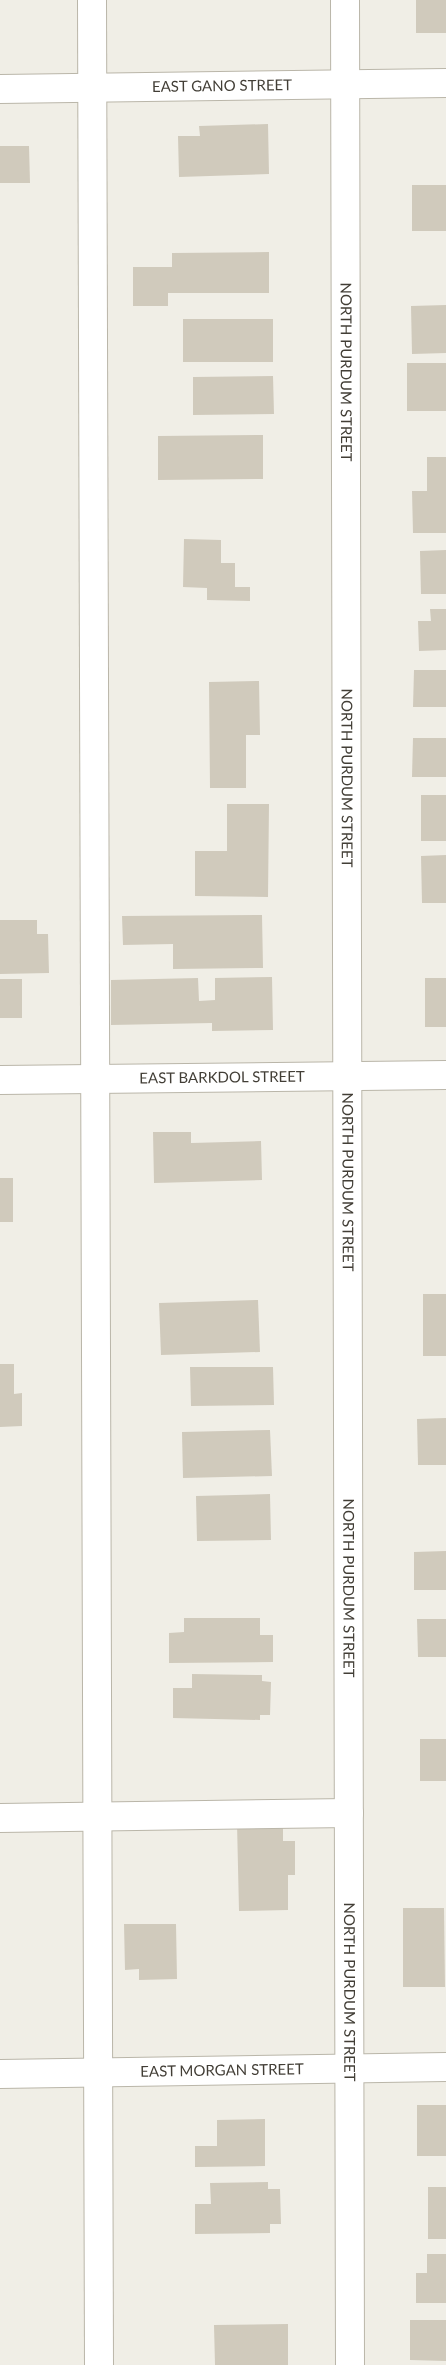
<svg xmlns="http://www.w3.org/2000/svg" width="446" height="2365" font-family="Lato,sans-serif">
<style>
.building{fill:#d0cabc}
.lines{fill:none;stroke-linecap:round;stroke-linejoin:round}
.minor-casing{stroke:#bab6a9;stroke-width:30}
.minor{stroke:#fff;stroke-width:28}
.labels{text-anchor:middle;stroke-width:4;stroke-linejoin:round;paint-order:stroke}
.street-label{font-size:15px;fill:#423e36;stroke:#fff}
</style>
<rect width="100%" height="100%" fill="#f0eee6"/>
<g class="building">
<rect x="416" y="0" width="30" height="33"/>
<polygon points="268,124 269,174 179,177 178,136 200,136 199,126"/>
<polygon points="0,146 29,146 30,183 0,183"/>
<rect x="412" y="185" width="34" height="46"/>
<polygon points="269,252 269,293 168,293 168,306 133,306 133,267 172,267 172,253"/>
<polygon points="446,305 446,353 412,354 411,306"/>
<rect x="183" y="319" width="90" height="43"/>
<rect x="407" y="363" width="39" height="48"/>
<polygon points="273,376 274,414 193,415 193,377"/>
<polygon points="263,435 263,479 158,480 158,436"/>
<polygon points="427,457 446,457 446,533 413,533 412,491 427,491"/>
<polygon points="184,539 221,540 221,563 235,563 235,587 250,587 250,601 207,600 207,588 183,587"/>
<polygon points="446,550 446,594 421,594 420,551"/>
<polygon points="430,609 446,609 446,650 419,651 418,621 431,621"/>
<polygon points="414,670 446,670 446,707 413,707"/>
<polygon points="259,681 260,735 246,735 246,788 210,788 209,682"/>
<polygon points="413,738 446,738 446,777 412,777"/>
<rect x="421" y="795" width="25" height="46"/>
<polygon points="227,804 269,804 268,897 195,896 195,851 227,851"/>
<polygon points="446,855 446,903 422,903 421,856"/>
<polygon points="262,915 263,968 173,969 173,944 123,945 122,916"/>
<polygon points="0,920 37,920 37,934 48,934 49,973 0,974"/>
<polygon points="272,977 273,1030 212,1031 212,1023 111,1025 111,980 198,978 199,1001 215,1000 215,978"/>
<rect x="425" y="978" width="21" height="49"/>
<rect x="0" y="979" width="22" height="39"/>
<polygon points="153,1132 191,1132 191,1143 261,1141 262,1180 154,1183"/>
<rect x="0" y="1178" width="13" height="44"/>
<rect x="423" y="1294" width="23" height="62"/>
<polygon points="258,1300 260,1352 161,1355 159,1303"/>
<polygon points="0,1364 14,1364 14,1394 22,1393 22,1426 0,1427"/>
<polygon points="190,1367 273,1367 274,1405 191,1406"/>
<polygon points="446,1418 446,1465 418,1465 417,1419"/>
<polygon points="270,1430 272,1476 183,1478 182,1432"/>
<polygon points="270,1494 271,1540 197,1541 196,1496"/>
<polygon points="446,1551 446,1590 414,1590 414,1552"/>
<polygon points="184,1618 260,1618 260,1635 273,1635 273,1662 169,1663 169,1633 184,1632"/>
<polygon points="417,1619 446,1619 446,1657 418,1657"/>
<polygon points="192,1674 262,1675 262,1681 271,1682 270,1715 260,1715 260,1720 173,1718 173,1688 192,1688"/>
<rect x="420" y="1739" width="26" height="42"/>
<polygon points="283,1822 283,1841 295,1841 295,1875 288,1875 288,1910 239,1911 237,1823"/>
<polygon points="403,1908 444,1908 445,1987 403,1987"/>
<polygon points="124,1924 176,1924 177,1979 139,1980 139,1969 125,1970"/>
<rect x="417" y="2105" width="29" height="51"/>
<polygon points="265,2119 265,2166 195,2167 195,2146 217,2146 217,2120"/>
<polygon points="268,2182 268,2189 280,2189 281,2224 270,2224 270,2233 195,2234 195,2204 211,2204 210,2183"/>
<rect x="428" y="2187" width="18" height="52"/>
<polygon points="427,2254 446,2254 446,2303 416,2303 416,2273 427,2273"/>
<polygon points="410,2320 446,2320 446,2361 410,2360"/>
<polygon points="288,2324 288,2365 215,2365 214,2325"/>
</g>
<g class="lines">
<defs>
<g id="minor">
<polyline points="92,0 99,2365"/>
<path id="s1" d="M345,0L350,2365"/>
<path id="s2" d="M0,89L446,83"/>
<path id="s3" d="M0,1080L446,1075"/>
<polyline points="0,1818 349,1813"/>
<path id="s4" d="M0,2074L446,2067"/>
</g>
</defs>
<use href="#minor" class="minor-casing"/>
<use href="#minor" class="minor"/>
</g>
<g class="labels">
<g class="street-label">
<text dy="5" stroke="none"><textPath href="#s2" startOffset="222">EAST GANO STREET</textPath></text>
<text dy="5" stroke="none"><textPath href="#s1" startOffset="372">NORTH PURDUM STREET</textPath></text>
<text dy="5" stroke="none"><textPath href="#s1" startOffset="778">NORTH PURDUM STREET</textPath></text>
<text dy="5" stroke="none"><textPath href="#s3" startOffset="222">EAST BARKDOL STREET</textPath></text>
<text dy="5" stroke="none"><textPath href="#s1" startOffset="1182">NORTH PURDUM STREET</textPath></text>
<text dy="5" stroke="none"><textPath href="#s1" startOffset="1588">NORTH PURDUM STREET</textPath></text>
<text dy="5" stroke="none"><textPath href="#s1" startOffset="1992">NORTH PURDUM STREET</textPath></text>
<text dy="5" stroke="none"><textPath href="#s4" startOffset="222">EAST MORGAN STREET</textPath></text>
</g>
</g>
</svg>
